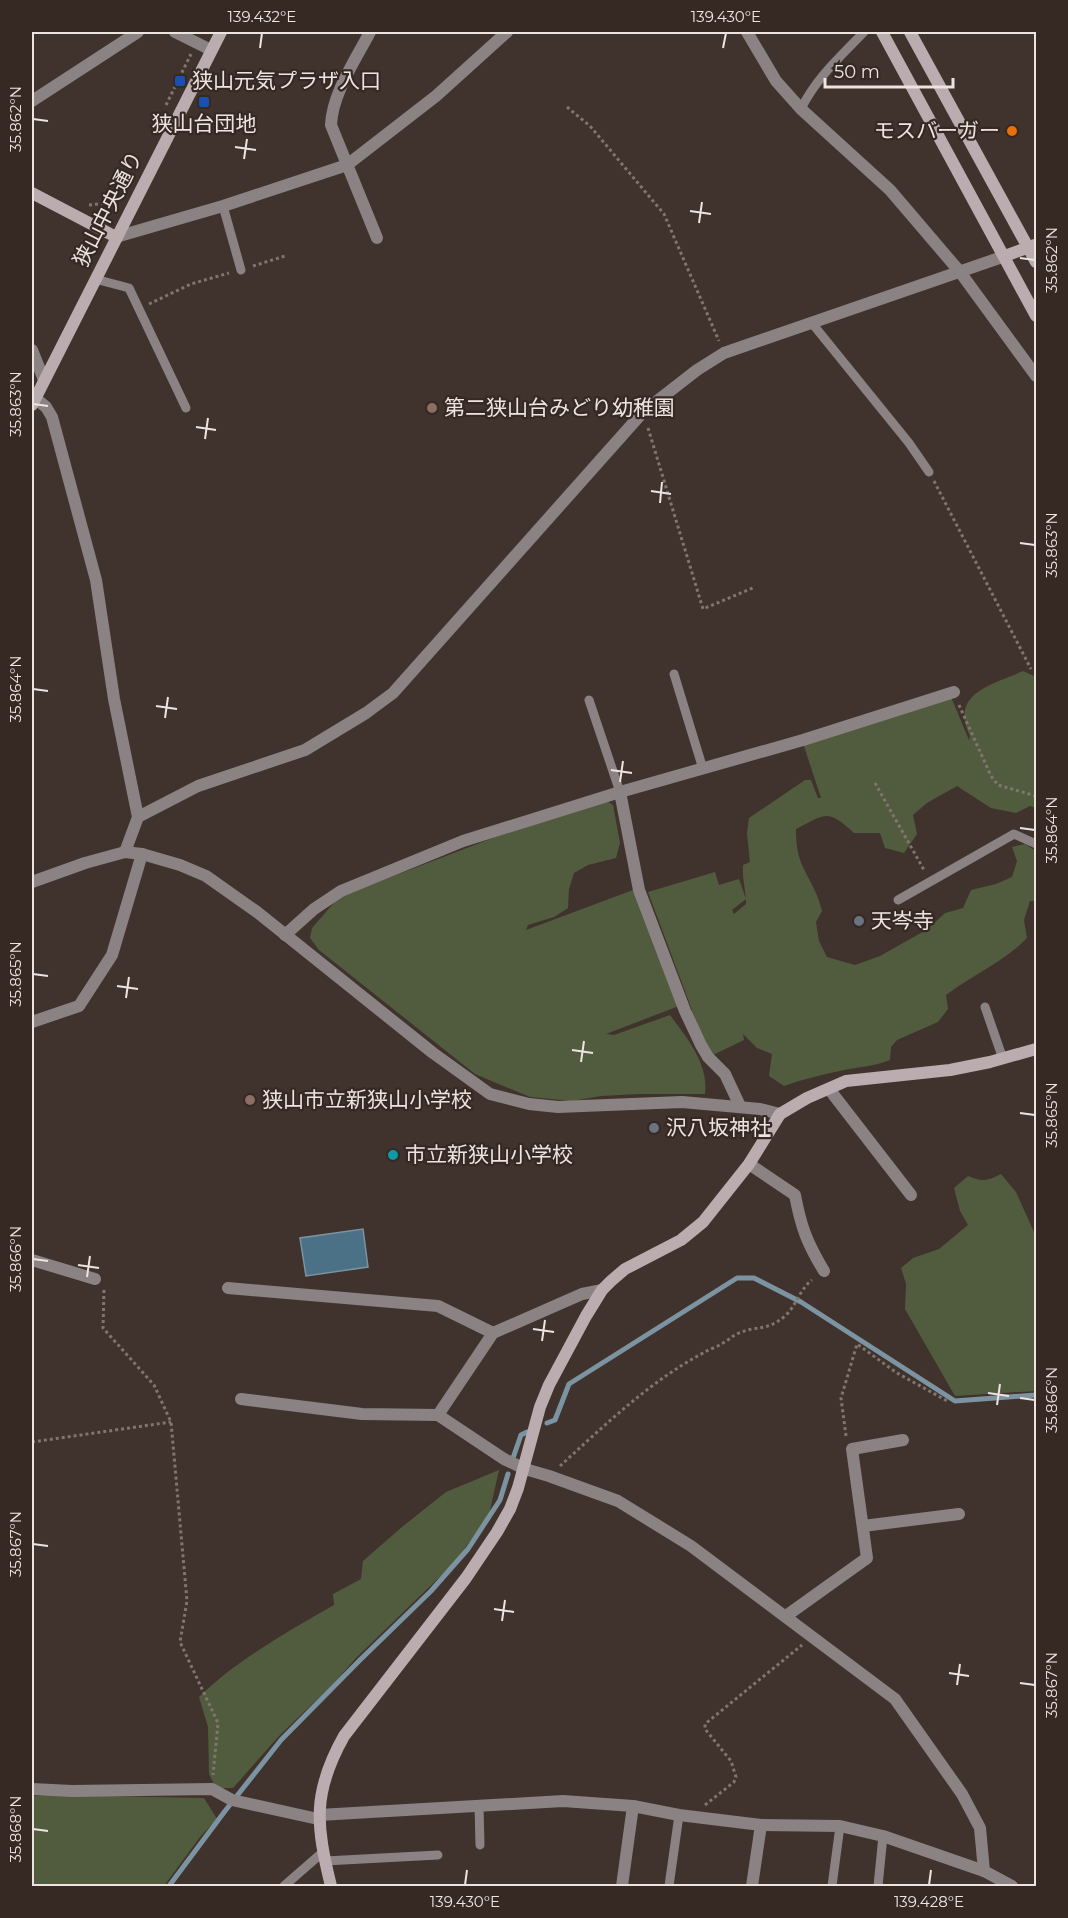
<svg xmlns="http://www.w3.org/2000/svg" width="1068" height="1918" font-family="Montserrat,'Noto Sans JP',sans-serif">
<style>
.green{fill:#515c3e}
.water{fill:#4b7186;stroke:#7c94a1;stroke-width:1.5}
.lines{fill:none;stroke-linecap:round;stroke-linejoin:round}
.stream{stroke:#7c94a1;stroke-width:5}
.path{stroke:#817570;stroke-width:3;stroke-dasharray:3 3;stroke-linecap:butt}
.lane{stroke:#8b8283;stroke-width:9}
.street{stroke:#8b8283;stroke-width:12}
.secondary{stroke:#bbadaf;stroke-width:12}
.ticks{fill:none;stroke:#ede4e0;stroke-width:2}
.transit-dot{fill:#1a4fb4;stroke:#362823;stroke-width:2}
.food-dot{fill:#e8710a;stroke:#362823;stroke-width:2}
.education-dot{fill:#8d6e63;stroke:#362823;stroke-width:2}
.worship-dot{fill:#6b7280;stroke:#362823;stroke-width:2}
.culture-dot{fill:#0f9aa8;stroke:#362823;stroke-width:2}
.labels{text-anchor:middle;stroke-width:4.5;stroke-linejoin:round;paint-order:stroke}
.poi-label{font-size:21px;fill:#ede4e0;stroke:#362823;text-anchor:start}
.street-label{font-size:21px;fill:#ede4e0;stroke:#362823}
.neatline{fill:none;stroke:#ede4e0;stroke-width:2}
.ticks-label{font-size:15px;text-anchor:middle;fill:#ede4e0}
</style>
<rect width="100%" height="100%" fill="#40322d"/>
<g class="green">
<path d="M1023,671L1036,677V808L1030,806L1016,813L991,808L957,786L927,803L913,815L917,834L904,853L885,848L880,833H854C827,808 826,814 796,829C796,842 797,855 803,867C811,884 817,891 822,911L816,922L819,941L827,957L855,965L880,956L928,929L945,913L963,908L971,890L996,884L1012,877L1017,861L1012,847L1025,844L1036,851V901H1030L1024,920L1027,938C1004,962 972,975 946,995L948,1009L938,1022L897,1040L891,1047L890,1060C875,1066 860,1067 844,1070C824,1074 804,1079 784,1086L769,1076L772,1054L757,1048L743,1034L744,1040L713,1055L690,1012L692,1010L648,892L715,872L719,885L739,879L746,899L732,910L734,914L746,904C746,890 742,879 743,865L750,862L747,833L749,818L805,780H811L818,798H821L803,743L951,697L969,740L970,736C949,693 992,685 1023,671Z"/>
<path d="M607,801L613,805L620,843L616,858L588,865L574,873L569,889L568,908L554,917L528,925L526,930L633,890L679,1006L606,1034L614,1035L670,1015C687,1038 709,1064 705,1094H639L601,1096L572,1101L530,1097L475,1074L319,950L310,938L312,928L339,897L498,836Z"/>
<path d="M1001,1174L1016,1192L1034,1232L1036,1233V1391L955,1396L905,1309L906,1284L901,1268L913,1258L939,1249L968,1225L960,1211L954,1188L968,1176C982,1182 988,1181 1001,1174Z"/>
<path d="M499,1470L489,1515L454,1563L356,1658L333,1684L279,1736L233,1788H216L209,1774L208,1727L199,1697C238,1659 287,1632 334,1605L333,1594L361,1579L363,1561L402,1527L446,1492Z"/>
<polygon points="52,1795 204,1798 217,1819 200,1837 164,1886 32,1886 32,1796"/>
</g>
<polygon class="water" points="363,1229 368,1267 306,1276 300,1238"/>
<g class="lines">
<g class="stream">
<polyline points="547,1423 555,1420 569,1384 737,1278 754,1278 801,1302 955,1401 1036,1395"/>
<polyline points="513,1458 521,1435 527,1432"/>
<polyline points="169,1886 225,1811 281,1740 360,1660 431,1591 468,1549 500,1500 508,1474"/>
</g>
<g class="path">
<polyline points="166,105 191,54"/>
<polyline points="567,107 590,126 664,214 719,341"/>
<polyline points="89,205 117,202"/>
<polyline points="253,266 285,256"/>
<polyline points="149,304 191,284 229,273"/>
<polyline points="648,428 703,609 755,587"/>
<polyline points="934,481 1031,669"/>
<polyline points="959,705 991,776 998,785 1036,796"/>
<polyline points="875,783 924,870"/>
<polyline points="104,1290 103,1328 154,1385 171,1422 187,1601 180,1642 218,1723 213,1775"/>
<polyline points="846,1436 841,1398 857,1344 897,1373 949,1402"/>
<polyline points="32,1442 171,1422"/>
<path d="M560,1466C604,1426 649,1382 703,1353C709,1349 717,1347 723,1343C729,1340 733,1335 739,1333C757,1325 766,1332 785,1316C797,1305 799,1290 812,1280"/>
<polyline points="705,1805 734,1782 736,1777 731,1761 705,1729 705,1724 802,1645"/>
</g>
<g class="lane">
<path d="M801,109C816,78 841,56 864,32"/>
<polyline points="223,206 241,270"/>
<polyline points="95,279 129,288 186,408"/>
<polyline points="811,322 909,443 929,472"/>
<polyline points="674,674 703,769"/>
<polyline points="589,700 620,792"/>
<polyline points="898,900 1014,834 1036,844"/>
<polyline points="985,1007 1003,1059"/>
<polyline points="479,1806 480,1845"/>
<polyline points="325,1861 438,1855"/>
<polyline points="284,1886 323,1852"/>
<polyline points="669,1886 679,1815"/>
<polyline points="832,1886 840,1826"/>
<polyline points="878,1886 883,1836"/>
</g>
<g class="street">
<polyline points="175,32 211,50"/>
<path d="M370,32C356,59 332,94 331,125L377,238"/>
<polyline points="747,32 776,81 801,109 890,190 960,272 1036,376"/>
<polyline points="32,101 138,32"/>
<polyline points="116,237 223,206 347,165 436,96 507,32"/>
<polyline points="32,350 44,380"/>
<polyline points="35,398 46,407 52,417 96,580 114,699 138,817"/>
<polyline points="620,792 639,890 685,1011 701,1045 708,1057 725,1074 740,1106"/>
<polyline points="125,852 138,817 198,786 305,750 366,713 393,693 643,412 697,370 724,353 1005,256"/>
<polyline points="32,882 85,863 125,852 142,854 180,865 206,876 257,912 433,1053 490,1094 529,1104 558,1107 682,1102 760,1109 780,1114"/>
<polyline points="285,935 314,909 341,891 463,841 620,792 803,740 954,692"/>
<polyline points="32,1022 79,1006 112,955 142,854"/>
<polyline points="829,1089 911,1195"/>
<path d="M749,1164L795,1195C801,1227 807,1243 824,1271"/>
<polyline points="32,1260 95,1279"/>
<polyline points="228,1288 438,1306 493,1333"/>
<polyline points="241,1399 362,1414 438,1415 504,1459 525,1469 549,1476 618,1501 691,1546 895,1699 962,1794 980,1828 984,1871"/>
<polyline points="438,1415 493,1333 582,1294 602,1290"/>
<polyline points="863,1526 959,1514"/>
<polyline points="786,1616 867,1558 852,1449 903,1440"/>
<polyline points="32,1789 72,1791 212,1789 232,1800 318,1819"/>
<polyline points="319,1815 563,1801 633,1806 679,1815 761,1825 840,1826 883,1836 984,1871 1012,1886"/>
<polyline points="622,1886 633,1806"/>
<polyline points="752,1886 761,1825"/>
</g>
<g class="secondary">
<polyline points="882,32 1036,316"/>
<polyline points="910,32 1036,262"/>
<polyline points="32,193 116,237"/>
<polyline points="1005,256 1035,245"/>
<polyline points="32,405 221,32"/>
<path d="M331,1886C316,1825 312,1793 344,1736L466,1578L497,1532L510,1509L518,1488L540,1407L549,1385L586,1316L602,1290L611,1281L625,1269L681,1240L703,1222L749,1164L780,1114L807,1098L846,1081L950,1070L990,1062L1036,1049"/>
</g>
</g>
<path class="ticks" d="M260,48L262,33M723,48L726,33M33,119L48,121M235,147L256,150M244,159L247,139M690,211L711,214M699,223L702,202M1020,258L1035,260M33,404L48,406M196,427L216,430M205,439L208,418M651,491L671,494M660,503L662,482M1020,543L1035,545M33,689L48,691M156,706L177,709M165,718L168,697M611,770L632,773M620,782L623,761M1020,828L1035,830M33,974L48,976M117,986L138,989M126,998L129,977M572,1050L593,1053M581,1062L584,1041M1020,1113L1035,1115M33,1259L48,1261M78,1265L99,1268M87,1277L90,1256M533,1329L554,1332M542,1341L545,1320M988,1393L1009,1396M1020,1398L1035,1400M997,1405L1000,1384M33,1544L48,1546M494,1609L514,1612M502,1621L505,1600M949,1673L969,1676M1020,1683L1035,1685M957,1685L960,1664M33,1829L48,1831M465,1885L467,1870M929,1885L931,1870"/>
<g class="transit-dot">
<rect x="174" y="75" width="12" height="12" rx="3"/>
<rect x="198" y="96" width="12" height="12" rx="3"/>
</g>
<circle class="food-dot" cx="1012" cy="131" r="6"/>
<g class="education-dot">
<circle cx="432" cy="408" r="6"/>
<circle cx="250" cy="1100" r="6"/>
</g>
<g class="worship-dot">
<circle cx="859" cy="921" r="6"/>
<circle cx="654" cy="1128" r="6"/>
</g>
<circle class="culture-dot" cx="393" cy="1155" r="6"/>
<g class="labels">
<g class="poi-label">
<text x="192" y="88">狭山元気プラザ入口</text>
<text x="204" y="131" text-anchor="middle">狭山台団地</text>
<text x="1000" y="138" text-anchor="end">モスバーガー</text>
<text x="444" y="415">第二狭山台みどり幼稚園</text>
<text x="871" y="928">天岑寺</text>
<text x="262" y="1107">狭山市立新狭山小学校</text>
<text x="666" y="1135">沢八坂神社</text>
<text x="405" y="1162">市立新狭山小学校</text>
</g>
<g class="street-label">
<text transform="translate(108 209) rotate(-63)" y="7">狭山中央通り</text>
</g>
</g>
<rect width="1068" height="1918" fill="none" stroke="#362823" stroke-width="66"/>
<path d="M825 78v9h128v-9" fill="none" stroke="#ede4e0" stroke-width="3"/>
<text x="834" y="78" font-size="18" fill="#ede4e0" stroke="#362823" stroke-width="4.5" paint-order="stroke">50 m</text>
<rect x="33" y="33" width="1002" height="1852" class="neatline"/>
<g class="ticks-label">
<text x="262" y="22">139.432°E</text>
<text x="726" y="22">139.430°E</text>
<text transform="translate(16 119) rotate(-90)" y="5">35.862°N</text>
<text transform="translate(1052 260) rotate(-90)" y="5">35.862°N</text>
<text transform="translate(16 404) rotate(-90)" y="5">35.863°N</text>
<text transform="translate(1052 545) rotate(-90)" y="5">35.863°N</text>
<text transform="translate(16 689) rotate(-90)" y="5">35.864°N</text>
<text transform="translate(1052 830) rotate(-90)" y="5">35.864°N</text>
<text transform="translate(16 974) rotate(-90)" y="5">35.865°N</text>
<text transform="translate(1052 1115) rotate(-90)" y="5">35.865°N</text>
<text transform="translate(16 1259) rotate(-90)" y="5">35.866°N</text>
<text transform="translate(1052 1400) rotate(-90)" y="5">35.866°N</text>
<text transform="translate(16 1544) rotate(-90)" y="5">35.867°N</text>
<text transform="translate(1052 1685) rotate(-90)" y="5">35.867°N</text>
<text transform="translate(16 1829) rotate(-90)" y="5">35.868°N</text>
<text x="465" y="1907">139.430°E</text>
<text x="929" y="1907">139.428°E</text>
</g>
</svg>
